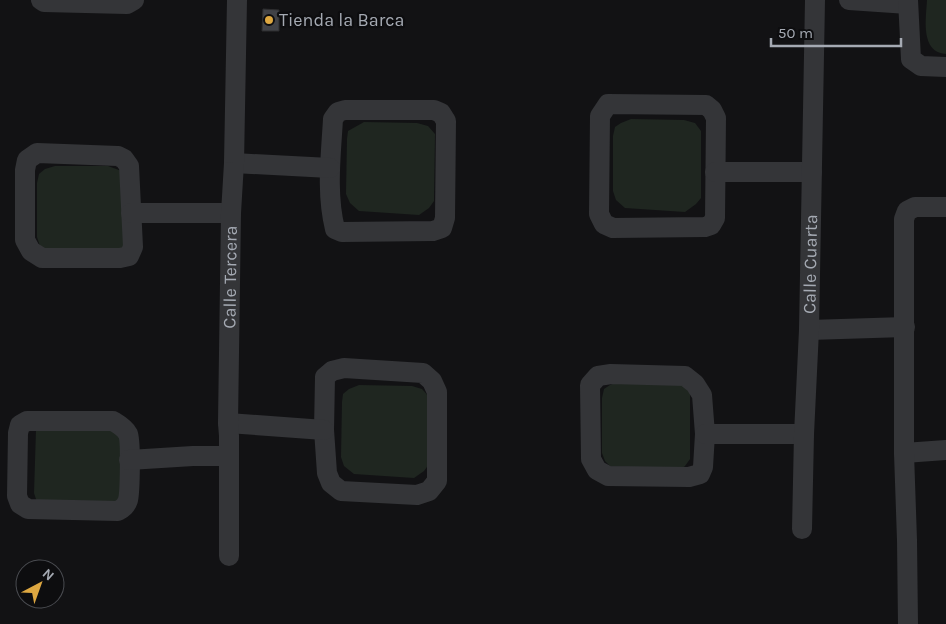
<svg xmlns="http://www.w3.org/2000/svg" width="946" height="624" font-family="Karla,sans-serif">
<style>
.green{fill:#1f2620}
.building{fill:#414247;stroke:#2d2d2f}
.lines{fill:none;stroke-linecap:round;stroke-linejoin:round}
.minor{stroke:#343538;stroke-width:20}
.poi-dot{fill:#dda741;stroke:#0d0d0f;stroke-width:2}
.labels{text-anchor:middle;stroke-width:4.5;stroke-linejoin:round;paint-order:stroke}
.poi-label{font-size:18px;fill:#a5aab3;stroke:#0d0d0f;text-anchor:start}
.street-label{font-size:18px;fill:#a5aab3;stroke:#0d0d0f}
</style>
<rect width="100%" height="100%" fill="#121214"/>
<g class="green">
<path d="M927,0H946V54C920,52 926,19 927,0Z"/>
<polygon points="631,119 684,120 695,123 701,131 701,198 696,204 685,212 625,208 616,200 613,191 613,136 615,127 621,123"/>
<polygon points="364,122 417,123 428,126 435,134 434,201 429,208 419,215 359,211 350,203 346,194 347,139 348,131"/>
<polygon points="55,166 108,166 119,170 125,178 125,244 120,251 49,254 40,246 37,237 37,183 39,174 45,169"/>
<polygon points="620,381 683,385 690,393 690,459 685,466 674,474 614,470 605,461 602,453 602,398 604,389 610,385"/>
<polygon points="359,385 412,386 422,389 430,398 429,464 424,471 414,478 354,474 344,466 341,457 342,402 343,394 349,389"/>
<polygon points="105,422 122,434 122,500 117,507 37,502 34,493 36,430"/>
</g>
<polygon class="building" points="263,9 279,10 279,31 262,31"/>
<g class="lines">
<g class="minor">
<polyline points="41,0 44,2 127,4 134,0"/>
<polyline points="849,0 908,4"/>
<polyline points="908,0 911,59 921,66 946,67"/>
<polygon points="608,104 706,105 712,110 716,118 715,218 711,225 705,227 613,228 604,224 599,214 600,116"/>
<path d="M345,110H434L441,113L446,121L445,218L442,228L433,231L342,232L335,229C326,193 331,155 333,119L338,112Z"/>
<polygon points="37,153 118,156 124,159 129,166 133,247 129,256 120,258 42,258 31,251 25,240 25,170 27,160"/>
<polyline points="234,163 330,168"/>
<polyline points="715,172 812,172"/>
<polyline points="131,213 231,213"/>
<polyline points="809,330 905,327"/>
<polygon points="344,368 423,373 432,381 437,392 437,481 429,491 417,495 341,491 331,483 327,473 324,430 325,377 332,371"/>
<polygon points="611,374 685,376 695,384 702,395 705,434 703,467 700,474 689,477 608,476 597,470 591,459 590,385 598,376"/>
<path d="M27,421H113C118,424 125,428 128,434C131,441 130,492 128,500C126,506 123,508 118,511L28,509L20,504L17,496L18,433L20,425Z"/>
<polyline points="228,423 324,430"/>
<polyline points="705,434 804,434"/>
<polyline points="904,453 946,450"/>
<polyline points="129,460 193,456 228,456"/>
<path id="s1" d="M802,529L804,434L809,330L815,0"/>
<path id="s2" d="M229,556V436L228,423L231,213L234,163L237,0"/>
<polyline points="908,624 907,540 904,453 904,219 907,211 915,207 946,207"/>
</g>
</g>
<circle class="poi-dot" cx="269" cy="20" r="5"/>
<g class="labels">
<g class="poi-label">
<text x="279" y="26">Tienda la Barca</text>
</g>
<g class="street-label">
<text dy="6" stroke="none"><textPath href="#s1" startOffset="265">Calle Cuarta</textPath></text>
<text dy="6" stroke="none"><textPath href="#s2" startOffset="279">Calle Tercera</textPath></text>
</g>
</g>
<g transform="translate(40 584) rotate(41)"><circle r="24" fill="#0d0d0f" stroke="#4a4c51"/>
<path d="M0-4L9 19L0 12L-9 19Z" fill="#dda741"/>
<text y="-8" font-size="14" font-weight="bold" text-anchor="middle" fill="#a5aab3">N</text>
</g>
<path d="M771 38v8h130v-8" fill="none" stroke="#a5aab3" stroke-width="2.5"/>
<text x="778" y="38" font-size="15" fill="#a5aab3" stroke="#0d0d0f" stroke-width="4" paint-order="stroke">50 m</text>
</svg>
